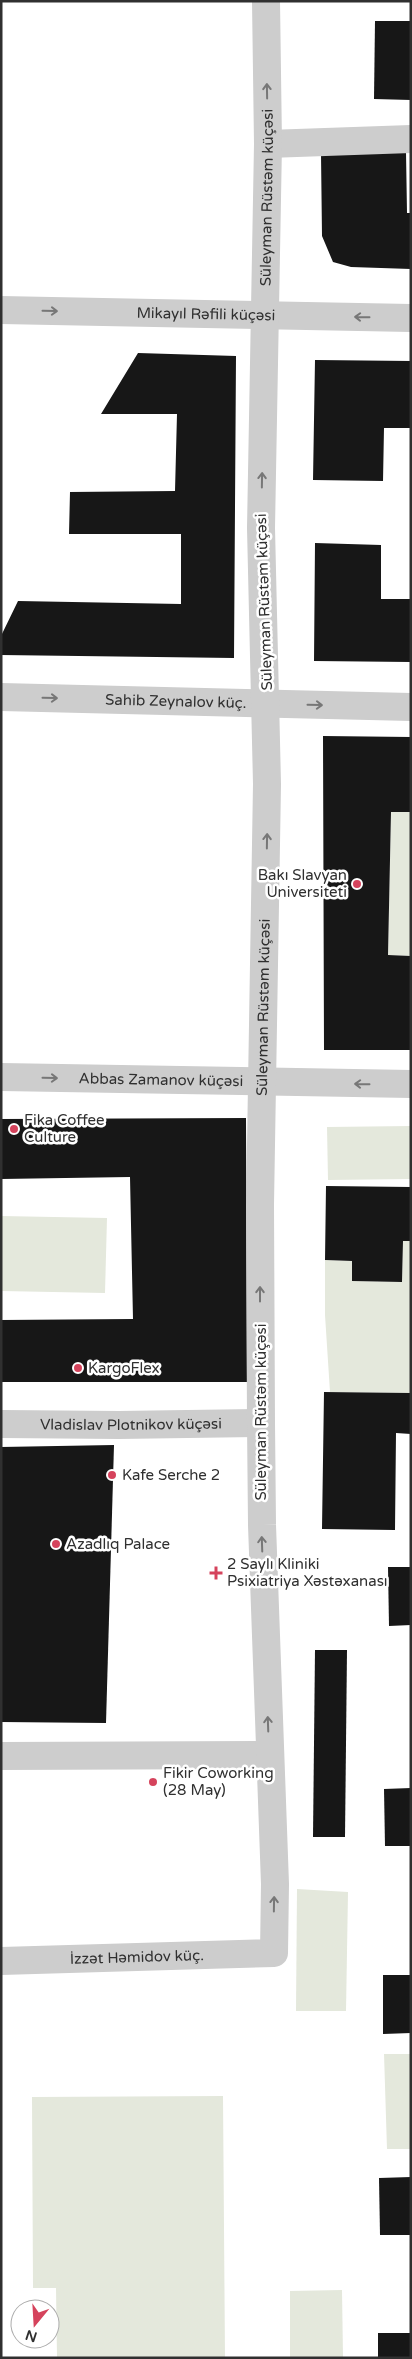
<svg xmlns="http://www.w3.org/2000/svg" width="412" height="2359" font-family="'Varela Round',sans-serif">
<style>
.green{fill:#e4e8dc}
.building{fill:#171717}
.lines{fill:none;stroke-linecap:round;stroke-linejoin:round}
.minor{stroke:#cdcdcd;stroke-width:28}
.oneway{stroke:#777}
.poi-dot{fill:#d5435c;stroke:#fff;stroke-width:2}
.labels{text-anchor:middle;stroke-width:5;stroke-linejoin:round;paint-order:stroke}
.street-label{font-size:15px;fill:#303030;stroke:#fff}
.poi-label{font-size:15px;fill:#303030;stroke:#fff;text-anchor:start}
</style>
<rect width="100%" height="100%" fill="#fff"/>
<g class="green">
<polygon points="391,812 411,812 411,956 388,955"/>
<polygon points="411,1126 411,1179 328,1180 327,1127"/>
<polygon points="1,1216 107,1218 105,1293 1,1291"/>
<polygon points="403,1241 411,1241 411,1393 330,1392 325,1315 325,1260 352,1261 352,1281 402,1282"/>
<polygon points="297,1889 348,1892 346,2011 296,2011"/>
<polygon points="384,2054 411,2054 411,2149 387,2149"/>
<polygon points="223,2096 225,2358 57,2358 56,2288 33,2288 32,2097"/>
<polygon points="342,2290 343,2358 290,2358 290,2291"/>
</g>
<g class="building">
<polygon points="375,21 411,21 411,100 374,99"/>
<polygon points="406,152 407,213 411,213 411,269 351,267 333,262 322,236 321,154"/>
<polygon points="138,353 236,356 234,658 1,655 1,636 18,601 181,604 181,534 69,534 70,492 175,491 177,414 101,414"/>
<polygon points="315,360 411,361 411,428 384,428 383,481 313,480"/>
<polygon points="315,543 381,545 381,599 411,599 411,662 314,661"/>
<polygon points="323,736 411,737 411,812 391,812 388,955 411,956 411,1050 324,1050"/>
<polygon points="246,1118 247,1382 1,1382 1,1320 133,1319 130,1177 1,1179 1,1119"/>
<polygon points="326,1186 411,1187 411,1241 403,1241 402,1282 352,1281 352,1261 325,1260"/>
<polygon points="324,1392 411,1393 411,1434 396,1433 395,1530 322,1529"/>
<polygon points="114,1445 106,1723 1,1722 1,1447"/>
<polygon points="388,1567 411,1567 411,1625 389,1626"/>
<polygon points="315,1650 347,1650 345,1837 313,1837"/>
<polygon points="411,1788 411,1846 385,1846 384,1789"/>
<polygon points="383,1975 411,1975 411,2033 383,2034"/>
<polygon points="411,2177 411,2235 380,2235 379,2178"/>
<rect x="378" y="2333" width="33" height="25"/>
</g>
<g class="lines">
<g class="minor">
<polyline points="268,144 411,139"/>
<path id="s1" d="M1,310L411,318"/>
<path id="s2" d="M1,697L411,707"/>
<path id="s3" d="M1,1077L411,1084"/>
<path id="s4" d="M1,1424L119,1425L261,1423"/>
<polyline points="1,1756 269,1755"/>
<path id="s5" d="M1,1961L274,1953L275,1884L262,1525L261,1423L260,1205L267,784L261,528L268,144L266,1"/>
</g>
</g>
<defs><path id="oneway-shaft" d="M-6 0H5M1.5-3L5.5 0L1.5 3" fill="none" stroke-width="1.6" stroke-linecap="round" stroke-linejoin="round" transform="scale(1.25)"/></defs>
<g class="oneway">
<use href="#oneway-shaft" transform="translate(267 91) rotate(-91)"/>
<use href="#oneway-shaft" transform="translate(50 311) rotate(1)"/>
<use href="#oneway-shaft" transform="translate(362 317) rotate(-179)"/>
<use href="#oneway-shaft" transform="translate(262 480) rotate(-89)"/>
<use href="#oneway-shaft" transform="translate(50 698) rotate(1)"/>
<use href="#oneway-shaft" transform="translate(315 705) rotate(1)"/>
<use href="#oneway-shaft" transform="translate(267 841) rotate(-89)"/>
<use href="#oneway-shaft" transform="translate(50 1078) rotate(1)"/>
<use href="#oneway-shaft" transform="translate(362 1084) rotate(-179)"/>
<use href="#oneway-shaft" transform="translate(260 1294) rotate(-90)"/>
<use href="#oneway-shaft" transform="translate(262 1544) rotate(-92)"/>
<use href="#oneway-shaft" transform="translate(268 1724) rotate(-92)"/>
<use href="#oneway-shaft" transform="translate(274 1904) rotate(-89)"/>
</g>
<g class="poi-dot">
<circle cx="357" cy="884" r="5"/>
<circle cx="14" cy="1129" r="5"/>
<circle cx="78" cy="1368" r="5"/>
<circle cx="112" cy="1475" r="5"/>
<circle cx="56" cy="1544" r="5"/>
<path d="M213.5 1565.5h5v5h5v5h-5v5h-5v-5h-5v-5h5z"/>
<circle cx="153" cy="1782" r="5"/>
</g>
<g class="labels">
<g class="street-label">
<text dy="5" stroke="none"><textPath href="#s5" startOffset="2029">Süleyman Rüstəm küçəsi</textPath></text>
<text dy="5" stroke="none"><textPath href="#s1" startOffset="205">Mikayıl Rəfili küçəsi</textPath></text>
<text transform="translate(264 602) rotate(-92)" y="5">Süleyman Rüstəm küçəsi</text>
<text dy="5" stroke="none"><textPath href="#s2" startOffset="175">Sahib Zeynalov küç.</textPath></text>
<text dy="5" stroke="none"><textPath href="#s5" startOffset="1219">Süleyman Rüstəm küçəsi</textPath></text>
<text dy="5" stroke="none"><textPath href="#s3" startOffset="160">Abbas Zamanov küçəsi</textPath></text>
<text transform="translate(261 1412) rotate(-90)" y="5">Süleyman Rüstəm küçəsi</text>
<text dy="5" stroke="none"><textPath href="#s4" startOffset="130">Vladislav Plotnikov küçəsi</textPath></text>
<text dy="5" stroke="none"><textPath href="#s5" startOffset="136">İzzət Həmidov küç.</textPath></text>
</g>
<g class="poi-label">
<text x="347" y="880" text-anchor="end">Bakı Slavyan<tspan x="347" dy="17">Universiteti</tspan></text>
<text x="24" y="1125">Fika Coffee<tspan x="24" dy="17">Culture</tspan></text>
<text x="88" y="1373">KargoFlex</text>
<text x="122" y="1480">Kafe Serche 2</text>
<text x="66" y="1549">Azadlıq Palace</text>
<text x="227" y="1569">2 Saylı Kliniki<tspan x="227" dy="17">Psixiatriya Xəstəxanası</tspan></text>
<text x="163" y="1778">Fikir Coworking<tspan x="163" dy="17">(28 May)</tspan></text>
</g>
</g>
<rect width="412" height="2359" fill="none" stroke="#303030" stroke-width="5"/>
<g transform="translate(35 2324) rotate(198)"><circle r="24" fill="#ffffff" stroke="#acacac"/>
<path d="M0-4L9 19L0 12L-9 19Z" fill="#d5435c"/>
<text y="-8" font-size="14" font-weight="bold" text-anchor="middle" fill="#303030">N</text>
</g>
</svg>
